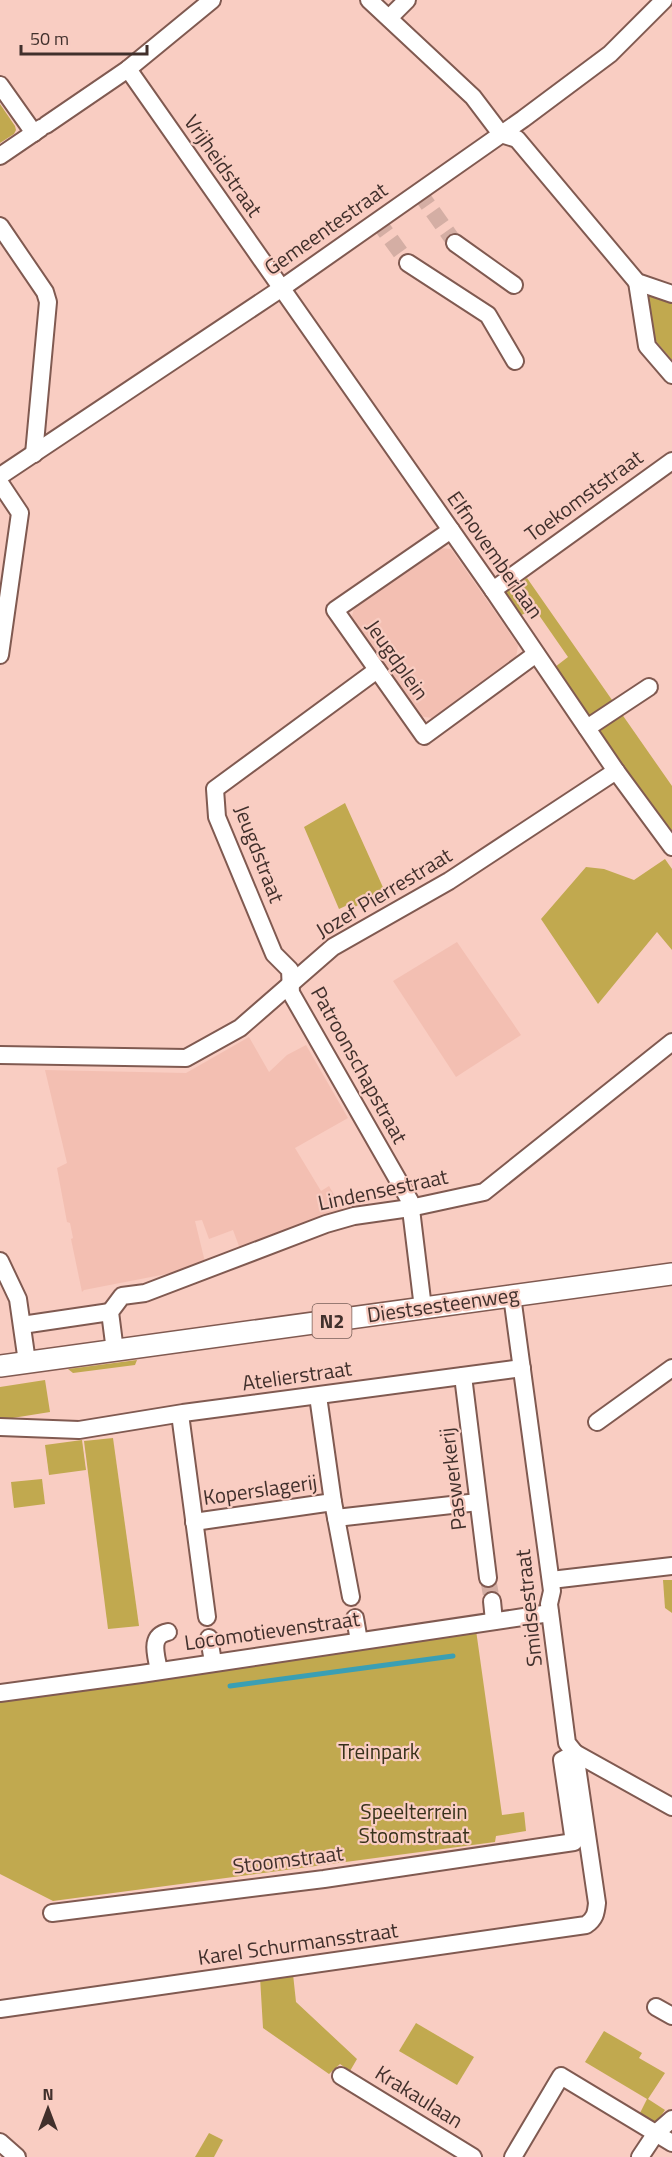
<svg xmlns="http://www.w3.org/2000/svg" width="672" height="2157" font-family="'Titillium Web',sans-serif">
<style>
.built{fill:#f3bfb2}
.green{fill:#c1a94f}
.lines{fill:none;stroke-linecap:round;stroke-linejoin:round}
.stream{stroke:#3a9fb4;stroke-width:5}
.minor-tunnel{stroke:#d4aea4;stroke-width:16;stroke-dasharray:16 8;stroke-linecap:butt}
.minor-casing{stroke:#805a51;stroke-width:20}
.major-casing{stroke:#805a51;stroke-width:24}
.minor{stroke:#fff;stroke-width:16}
.major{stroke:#fff;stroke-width:21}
.labels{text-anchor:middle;stroke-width:4.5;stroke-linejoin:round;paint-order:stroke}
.shield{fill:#f9cdc2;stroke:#785f59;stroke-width:1.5}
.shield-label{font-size:20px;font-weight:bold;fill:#41302c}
.street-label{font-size:21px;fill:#41302c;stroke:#f9cdc2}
.park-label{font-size:21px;fill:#38321b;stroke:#f9cdc2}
</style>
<rect width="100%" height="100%" fill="#f9cdc2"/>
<g class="built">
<polygon points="440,548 451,549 518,645 516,658 432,718 419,716 351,619 354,609"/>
<polygon points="457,942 521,1035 456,1077 393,981"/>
<polygon points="249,1037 269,1072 287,1055 306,1045 348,1118 295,1148 321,1191 329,1186 343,1210 240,1249 233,1230 209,1239 202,1220 195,1221 205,1262 187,1270 84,1290 82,1292 71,1239 73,1238 70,1223 67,1222 57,1168 67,1163 45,1070 186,1073"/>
</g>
<g class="green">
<polygon points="0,104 15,126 16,130 14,134 0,143"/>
<polygon points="648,293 672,302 672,360 654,339 646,294"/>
<polygon points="527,578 672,786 672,836 555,667 568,657 534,608 520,616 504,593"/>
<polygon points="345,803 386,894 372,902 369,898 355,907 352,903 339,909 304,827"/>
<polygon points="665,859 672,869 672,950 657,932 598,1004 541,919 586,867 604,869 634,880"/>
<polygon points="137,1360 135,1365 73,1373 68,1369"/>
<polygon points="45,1380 50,1412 0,1420 0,1387"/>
<polygon points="113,1438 139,1626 108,1629 84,1441"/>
<polygon points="82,1440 86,1470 49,1475 45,1445"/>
<polygon points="42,1479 45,1504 14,1508 11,1482"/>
<polygon points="663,1580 672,1580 672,1613 665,1608"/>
<polygon points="476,1630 502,1815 524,1812 526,1831 496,1836 495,1842 53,1901 0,1874 0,1701 467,1634"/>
<polygon points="293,1974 296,2002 357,2059 350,2071 340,2064 329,2074 263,2028 260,1977"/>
<polygon points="416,2023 474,2057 457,2085 399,2051"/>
<polygon points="604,2031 642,2053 639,2058 665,2073 648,2099 665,2110 653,2128 638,2117 647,2099 585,2062"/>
<polygon points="209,2133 223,2140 214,2157 195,2157"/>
</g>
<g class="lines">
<polyline class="stream" points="230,1686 453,1656"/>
<g class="minor-tunnel">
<polyline points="419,192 455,243"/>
<polyline points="377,220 408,263"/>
<polyline points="488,1578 492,1601"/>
</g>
<defs>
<g id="minor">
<polyline points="369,0 473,97 501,134 517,139 637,282 672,294"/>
<polyline points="389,18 407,0"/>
<polyline points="128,69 493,590 616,771 672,847"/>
<polyline points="0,85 34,133"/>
<polyline points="46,125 128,69 212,0"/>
<polyline points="0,156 41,128"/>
<polyline points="0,226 45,292 48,302 34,454"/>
<polyline points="455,243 514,285"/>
<polyline points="408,263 488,315 515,361"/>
<polyline points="637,282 647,346 672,375"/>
<polyline points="0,476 282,288 523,119 610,54 664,0"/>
<polyline points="0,483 20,513 0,655"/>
<polyline points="451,530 335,610 424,736 536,654"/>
<polyline points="493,590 672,461"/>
<polyline points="377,670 215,789 217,817 274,954 290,970 291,993 410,1201 423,1308"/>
<polyline points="587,728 649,687"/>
<polyline points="0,1055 186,1058 240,1028 333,947 449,881 616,771"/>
<polyline points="0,1261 18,1299 27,1362"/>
<polyline points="22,1325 110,1312"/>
<polyline points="115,1351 110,1312 122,1296 145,1293 326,1224 354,1216 410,1208 484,1192 672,1042"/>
<polyline points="463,1376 488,1578"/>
<polyline points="318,1396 333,1502 351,1597"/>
<polyline points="180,1414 207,1617"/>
<polyline points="597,1422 672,1368"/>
<polyline points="0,1427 79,1430 183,1413 522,1368"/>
<polyline points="336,1518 478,1502"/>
<polyline points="194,1522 333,1502"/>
<polyline points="551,1580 672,1566"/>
<polyline points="492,1601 494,1621"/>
<polyline points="355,1618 359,1641"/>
<polyline points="209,1638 213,1662"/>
<path d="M159,1671C157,1657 148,1636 168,1632"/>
<polyline points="0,1693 141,1674 550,1613"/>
<polyline points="575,1753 672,1807"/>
<polyline points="52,1913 324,1879 574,1842 562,1760 575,1753"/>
<polyline points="656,2007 672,2016"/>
<path d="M0,2009L586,1925C595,1919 596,1913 597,1903L575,1753L567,1743L549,1604L552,1591L512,1296"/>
<polyline points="341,2076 473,2157"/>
<polyline points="0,2142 17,2157"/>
<polyline points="513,2157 561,2076 672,2143"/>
<polyline points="640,2157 656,2133 672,2119"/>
</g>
<polyline id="major" points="0,1366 672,1274"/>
</defs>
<use href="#minor" class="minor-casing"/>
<use href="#major" class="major-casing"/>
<use href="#minor" class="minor"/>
<use href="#major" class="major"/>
</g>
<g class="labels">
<rect class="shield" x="312.5" y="1304" width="39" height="34" rx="4.5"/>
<g class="shield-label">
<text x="332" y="1328">N2</text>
</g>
<g class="street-label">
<text transform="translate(223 166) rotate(55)" y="7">Vrijheidstraat</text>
<text transform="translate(326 229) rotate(-35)" y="7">Gemeentestraat</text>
<text transform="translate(584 496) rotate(-36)" y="7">Toekomststraat</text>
<text transform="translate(495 555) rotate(55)" y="7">Elfnovemberlaan</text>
<text transform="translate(397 660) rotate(55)" y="7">Jeugdplein</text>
<text transform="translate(259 854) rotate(69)" y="7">Jeugdstraat</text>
<text transform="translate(384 893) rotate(-31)" y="7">Jozef Pierrestraat</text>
<text transform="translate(359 1065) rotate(61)" y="7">Patroonschapstraat</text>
<text transform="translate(383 1190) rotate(-12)" y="7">Lindensestraat</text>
<text transform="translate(443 1305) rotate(-8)" y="7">Diestsesteenweg</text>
<text transform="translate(297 1376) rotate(-8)" y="7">Atelierstraat</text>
<text transform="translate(453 1479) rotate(-97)" y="7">Paswerkerij</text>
<text transform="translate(260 1490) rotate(-8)" y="7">Koperslagerij</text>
<text transform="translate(529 1608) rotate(-96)" y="7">Smidsestraat</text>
<text transform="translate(272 1631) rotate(-8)" y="7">Locomotievenstraat</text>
<text transform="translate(288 1860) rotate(-7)" y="7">Stoomstraat</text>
<text transform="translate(298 1944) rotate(-8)" y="7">Karel Schurmansstraat</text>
<text transform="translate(419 2097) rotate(32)" y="7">Krakaulaan</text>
</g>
<g class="park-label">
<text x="379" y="1759">Treinpark</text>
<text x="414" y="1819">Speelterrein<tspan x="414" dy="24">Stoomstraat</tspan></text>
</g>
</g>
<g transform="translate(48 2109)" stroke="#f9cdc2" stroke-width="4.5" paint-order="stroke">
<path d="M0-4.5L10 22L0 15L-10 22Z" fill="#41302c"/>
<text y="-9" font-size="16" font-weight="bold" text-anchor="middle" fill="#41302c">N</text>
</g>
<path d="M21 45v9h126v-9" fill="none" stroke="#41302c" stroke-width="3"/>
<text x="30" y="45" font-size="18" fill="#41302c" stroke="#f9cdc2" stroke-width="4.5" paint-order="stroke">50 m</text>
</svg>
